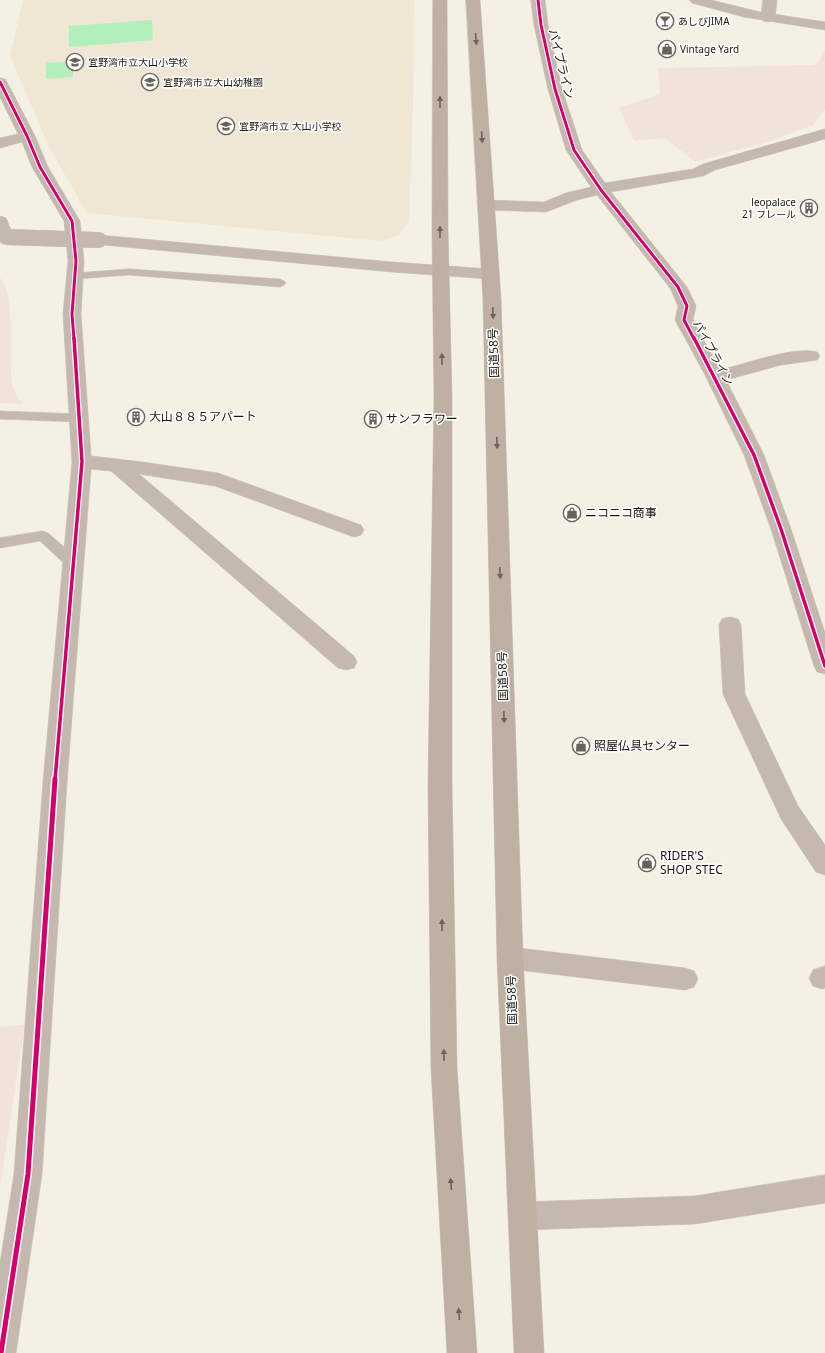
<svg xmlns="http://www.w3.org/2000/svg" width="825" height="1353" font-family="'Noto Sans','Noto Sans JP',sans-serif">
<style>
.built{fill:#efe7d3}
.green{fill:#f1e3dc}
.water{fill:#b1efbc}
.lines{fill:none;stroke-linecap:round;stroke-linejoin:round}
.service-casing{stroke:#d0ccc4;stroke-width:1}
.minor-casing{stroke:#d0ccc4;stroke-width:1}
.tertiary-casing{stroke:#d0ccc4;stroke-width:1}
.trunk-casing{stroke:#d0ccc4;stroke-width:1}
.service{fill:#c5b9af;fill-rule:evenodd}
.minor{fill:#c5b9af;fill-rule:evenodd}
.tertiary{fill:#c5b9af;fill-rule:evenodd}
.trunk{fill:#beb0a2;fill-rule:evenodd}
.tertiary-bridge-casing{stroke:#d0ccc4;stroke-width:16;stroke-linecap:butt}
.tertiary-bridge{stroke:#c5b9af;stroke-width:16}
.cycleway-far2-casing{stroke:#fff;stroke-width:5}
.cycleway-far1-casing{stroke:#fff;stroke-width:6}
.cycleway-casing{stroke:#fff;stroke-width:8}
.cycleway-far2{stroke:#d6006c;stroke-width:3}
.cycleway-far1{stroke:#d6006c;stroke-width:3.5}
.cycleway{stroke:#d6006c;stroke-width:5}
.oneway{fill:#6c6459}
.labels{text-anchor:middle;stroke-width:3;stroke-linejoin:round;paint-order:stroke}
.far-poi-label{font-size:10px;fill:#1a1710;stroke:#fff;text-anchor:start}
.street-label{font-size:12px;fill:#1a1710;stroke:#fff}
.poi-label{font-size:12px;fill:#1a1710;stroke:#fff;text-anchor:start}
</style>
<rect width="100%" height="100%" fill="#f5f0e4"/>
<polygon class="built" points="23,0 414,0 413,108 409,221 399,235 381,241 87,213 48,145 10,56"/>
<g class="green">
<polygon points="825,50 825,110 813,125 770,141 695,162 665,138 634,141 619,108 660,94 658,68 813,65 818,63"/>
<path d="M0,278C17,293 7,362 13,387C15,393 19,399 22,404L0,403Z"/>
<polygon points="25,1024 0,1187 0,1027"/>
</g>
<g class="water">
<polygon points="152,20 153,40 69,47 69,26"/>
<polygon points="73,61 73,77 46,79 46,63"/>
</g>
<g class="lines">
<defs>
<g id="service">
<polygon points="129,269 280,279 284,281 286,283 284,285 280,287 129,275 76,279 72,278 70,276 72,274 76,273"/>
<polygon points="0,411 79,414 84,415 85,418 84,421 79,422 0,419"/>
<polygon points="43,531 48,533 78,559 80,563 78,567 73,568 68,567 40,541 0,548 0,538"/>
</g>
<g id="minor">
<path d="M531,0H545L548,25L562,89L582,150L605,183L693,169L703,164L825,129V139L715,170L703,176L611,192L687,287L696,306L693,320L720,370C746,364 793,346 817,352L820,356L817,360L781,365L726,380L764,455L791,529L825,633V674L817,672L814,666L771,529L744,455L704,373L675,320L678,306L670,288L597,195L577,200L546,212L486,210L480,208L478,205L480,202L486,200L544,202L566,193L591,187L566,150L548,89L534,25Z"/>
<polygon points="763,0 777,0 775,18 773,21 768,22 763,21 761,18"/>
<polygon points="0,78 5,79 7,82 35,136 48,167 80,221 84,261 81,314 91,456 142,462 218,473 361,525 364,530 361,535 354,537 215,486 139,474 354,656 357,662 354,668 346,670 338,668 111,471 91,469 67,782 42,1174 16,1353 0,1353 0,1263 14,1174 43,782 72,462 63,314 68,261 64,221 32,167 22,142 0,148 0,138 18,134 0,97"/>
<polygon points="0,216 6,218 14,237 12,241 6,242 0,240"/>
<polygon points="730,617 738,619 741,625 745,694 798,806 825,845 825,875 816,872 781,819 723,694 719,625 722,619"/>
<polygon points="510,947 685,968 694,971 698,979 694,987 685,990 510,969 501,966 497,958 501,950"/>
<polygon points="825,966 825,988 822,989 813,986 809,978 813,970"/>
<polygon points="825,1175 825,1203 695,1224 522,1230 512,1226 508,1216 512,1206 522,1202 695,1196"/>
</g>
<g id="tertiary">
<polygon points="690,0 711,0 760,12 825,22 825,30 744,17 692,3"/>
<polygon points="99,235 392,262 490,269 496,270 499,274 496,278 490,279 392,272 93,244 91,240 93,236"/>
</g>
<g id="trunk">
<polygon points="433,0 447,0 448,230 452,398 452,785 457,1068 477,1353 447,1353 431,1068 428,785 434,398 432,230"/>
<polygon points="466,0 480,0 501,299 523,958 544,1353 514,1353 497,958 483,299"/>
</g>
</defs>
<use href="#service" class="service-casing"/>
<use href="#minor" class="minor-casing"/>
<use href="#tertiary" class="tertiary-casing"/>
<use href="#trunk" class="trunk-casing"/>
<use href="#service" class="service"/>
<use href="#minor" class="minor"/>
<use href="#tertiary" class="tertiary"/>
<use href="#trunk" class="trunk"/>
<defs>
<polyline id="tertiary-bridge" points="6,237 99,240"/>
</defs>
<use href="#tertiary-bridge" class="tertiary-bridge-casing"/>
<use href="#tertiary-bridge" class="tertiary-bridge"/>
<defs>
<g id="cycleway-far2">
<polyline points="538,0 541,25 555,89 574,150 601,190 678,287 687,306 684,320 694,339"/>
<polyline points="0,82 27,136 40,167 72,221 76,261 72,314 74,339"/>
</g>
<g id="cycleway-far1">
<polyline points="694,338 754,455 781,529 825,666"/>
<polyline points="55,780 82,462 74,338"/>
</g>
<polyline id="cycleway" points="1,1353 28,1174 55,779"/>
</defs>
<use href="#cycleway-far2" class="cycleway-far2-casing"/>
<use href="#cycleway-far1" class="cycleway-far1-casing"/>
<use href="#cycleway" class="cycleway-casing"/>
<use href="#cycleway-far2" class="cycleway-far2"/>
<use href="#cycleway-far1" class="cycleway-far1"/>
<use href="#cycleway" class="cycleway"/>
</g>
<defs><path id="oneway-solid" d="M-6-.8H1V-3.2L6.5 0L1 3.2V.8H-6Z"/></defs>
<g class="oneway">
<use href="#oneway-solid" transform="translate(476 39) rotate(86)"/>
<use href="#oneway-solid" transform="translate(440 102) rotate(-90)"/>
<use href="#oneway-solid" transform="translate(482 137) rotate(86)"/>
<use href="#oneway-solid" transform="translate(440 232) rotate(-90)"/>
<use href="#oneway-solid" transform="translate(493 313) rotate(88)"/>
<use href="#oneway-solid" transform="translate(442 359) rotate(-91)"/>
<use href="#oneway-solid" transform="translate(497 443) rotate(88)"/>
<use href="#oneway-solid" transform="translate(500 573) rotate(88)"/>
<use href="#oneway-solid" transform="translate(504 717) rotate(88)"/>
<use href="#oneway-solid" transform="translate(442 925) rotate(-91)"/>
<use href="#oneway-solid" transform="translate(444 1055) rotate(-91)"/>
<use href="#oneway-solid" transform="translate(451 1184) rotate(-94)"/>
<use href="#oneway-solid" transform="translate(459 1314) rotate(-94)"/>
</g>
<defs>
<symbol id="bar-ring" viewBox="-11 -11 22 22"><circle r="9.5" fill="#fff" stroke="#67635a" stroke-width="1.5"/><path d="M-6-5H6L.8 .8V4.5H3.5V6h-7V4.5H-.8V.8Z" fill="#67635a"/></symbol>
<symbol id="shop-ring" viewBox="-11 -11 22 22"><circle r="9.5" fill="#fff" stroke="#67635a" stroke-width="1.5"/><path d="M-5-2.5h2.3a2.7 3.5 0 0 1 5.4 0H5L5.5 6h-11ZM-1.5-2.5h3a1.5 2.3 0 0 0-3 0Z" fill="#67635a"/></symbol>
<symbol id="school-ring" viewBox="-11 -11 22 22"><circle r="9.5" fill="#fff" stroke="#67635a" stroke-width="1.5"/><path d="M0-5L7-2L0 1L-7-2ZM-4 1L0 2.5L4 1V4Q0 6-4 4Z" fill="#67635a"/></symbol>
<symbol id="building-ring" viewBox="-11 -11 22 22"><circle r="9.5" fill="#fff" stroke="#67635a" stroke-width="1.5"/><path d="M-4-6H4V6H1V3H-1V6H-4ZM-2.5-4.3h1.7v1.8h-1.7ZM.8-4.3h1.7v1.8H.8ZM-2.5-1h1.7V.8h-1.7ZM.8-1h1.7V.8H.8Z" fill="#67635a"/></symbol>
</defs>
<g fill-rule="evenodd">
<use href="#bar-ring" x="655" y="11" width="20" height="20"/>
<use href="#shop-ring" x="657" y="39" width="20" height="20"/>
<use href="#school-ring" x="65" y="52" width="20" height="20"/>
<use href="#school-ring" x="140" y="72" width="20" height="20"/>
<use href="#school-ring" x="216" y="116" width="20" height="20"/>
<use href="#building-ring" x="799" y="198" width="20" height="20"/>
<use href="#building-ring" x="126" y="407" width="20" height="20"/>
<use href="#building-ring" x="363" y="409" width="20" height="20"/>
<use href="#shop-ring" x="562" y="503" width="20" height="20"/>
<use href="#shop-ring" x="571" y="736" width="20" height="20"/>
<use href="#shop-ring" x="637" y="853" width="20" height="20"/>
</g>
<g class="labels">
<g class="far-poi-label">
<text x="678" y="25">あしびJIMA</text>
<text x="680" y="53">Vintage Yard</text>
<text x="88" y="66">宜野湾市立大山小学校</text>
<text x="163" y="86">宜野湾市立大山幼稚園</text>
<text x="239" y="130">宜野湾市立 大山小学校</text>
<text x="796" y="206" text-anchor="end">leopalace<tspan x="796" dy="12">21 フレール</tspan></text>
</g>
<g class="street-label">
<text transform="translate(561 64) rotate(76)" y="4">パイプライン</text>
<text transform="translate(494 353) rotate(-92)" y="4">国道58号</text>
<text transform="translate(713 353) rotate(62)" y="4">パイプライン</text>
<text transform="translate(503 676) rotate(-92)" y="4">国道58号</text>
<text transform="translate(512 1000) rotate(-92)" y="4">国道58号</text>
</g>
<g class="poi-label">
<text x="149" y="421">大山８８５アパート</text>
<text x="386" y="423">サンフラワー</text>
<text x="585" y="517">ニコニコ商事</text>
<text x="594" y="750">照屋仏具センター</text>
<text x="660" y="860">RIDER'S<tspan x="660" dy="14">SHOP STEC</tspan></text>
</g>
</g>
</svg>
